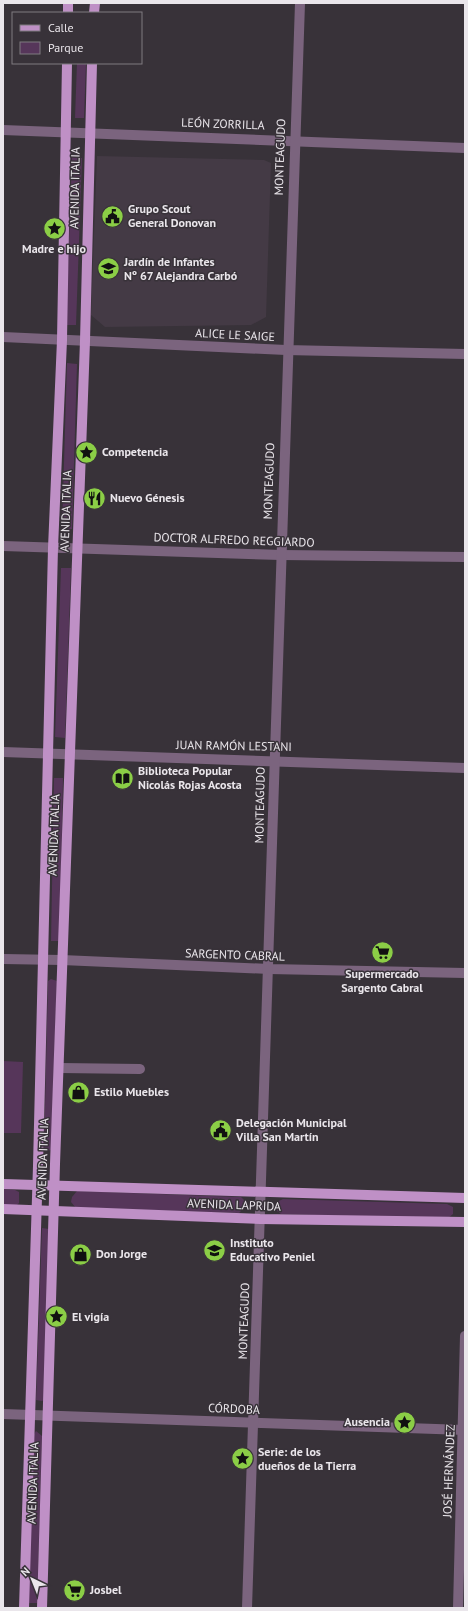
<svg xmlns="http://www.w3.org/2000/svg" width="468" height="1611" font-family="'PT Sans',sans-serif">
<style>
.built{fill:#443a45}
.green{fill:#56365a}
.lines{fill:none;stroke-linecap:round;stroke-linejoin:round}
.minor{stroke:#7b647e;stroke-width:10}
.major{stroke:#bf90c6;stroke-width:10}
.labels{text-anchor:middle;stroke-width:3;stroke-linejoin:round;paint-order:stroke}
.street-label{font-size:12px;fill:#eae6eb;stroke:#383239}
.poi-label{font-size:12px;font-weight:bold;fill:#eae6eb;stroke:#383239;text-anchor:start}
</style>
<rect width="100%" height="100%" fill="#383239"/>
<polygon class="built" points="97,156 264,160 271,163 266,317 251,325 105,327 91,315"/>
<g class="green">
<polygon points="77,63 86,63 84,118 75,118"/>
<polygon points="72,157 82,158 76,325 66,325"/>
<polygon points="67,363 77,364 72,529 62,529"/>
<polygon points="61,568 71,568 65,738 55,737"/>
<polygon points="54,778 63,778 60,941 51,941"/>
<polygon points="51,979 57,981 51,1150 46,1151 44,1149 48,981"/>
<polygon points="3,1061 23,1062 21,1133 3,1133"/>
<polygon points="3,1189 15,1190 19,1192 19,1203 15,1207 3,1206"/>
<polygon points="77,1191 241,1197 245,1201 244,1208 239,1213 76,1208 71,1202 72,1197"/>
<polygon points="283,1199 447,1204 453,1207 453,1214 447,1219 281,1214 277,1211 277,1202"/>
<polygon points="42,1228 49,1229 45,1399 42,1401 36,1400"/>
<polygon points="36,1431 42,1436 37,1603 28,1603 33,1436"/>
</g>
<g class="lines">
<g class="minor">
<polyline points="3,130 465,148"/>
<polyline points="3,337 286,350 465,354"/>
<polyline points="3,546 281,555 465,557"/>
<polyline points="3,752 465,768"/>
<polyline points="3,959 62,960 269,969 465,973"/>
<polyline points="60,1068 140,1069"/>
<polyline points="3,1414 465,1430"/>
<path d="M247,1608C268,1073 278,538 300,3"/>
<polyline points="458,1608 465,1336"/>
</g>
<g class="major">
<polyline points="68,13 68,3"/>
<polyline points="94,13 95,3"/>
<polyline points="3,1184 465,1198"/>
<polyline points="3,1209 260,1219 465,1222"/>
<polyline points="24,1608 38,1166 53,548 62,340 67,63"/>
<polyline points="42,1608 55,1164 85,341 92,63"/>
</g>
</g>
<defs>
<symbol id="civic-disc" viewBox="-11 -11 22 22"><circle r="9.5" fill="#8bce46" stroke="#383239"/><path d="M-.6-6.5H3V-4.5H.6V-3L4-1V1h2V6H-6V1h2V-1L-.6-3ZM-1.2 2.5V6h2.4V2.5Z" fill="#111"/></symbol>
<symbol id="sight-disc" viewBox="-11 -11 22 22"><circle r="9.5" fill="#8bce46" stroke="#383239"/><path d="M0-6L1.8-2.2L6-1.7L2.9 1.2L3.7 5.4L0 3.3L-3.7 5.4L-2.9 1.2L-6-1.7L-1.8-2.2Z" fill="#111"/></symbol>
<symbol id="school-disc" viewBox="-11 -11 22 22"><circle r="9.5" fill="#8bce46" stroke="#383239"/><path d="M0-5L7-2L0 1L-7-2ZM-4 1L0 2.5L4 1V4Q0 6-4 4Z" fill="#111"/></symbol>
<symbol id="restaurant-disc" viewBox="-11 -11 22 22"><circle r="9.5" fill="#8bce46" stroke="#383239"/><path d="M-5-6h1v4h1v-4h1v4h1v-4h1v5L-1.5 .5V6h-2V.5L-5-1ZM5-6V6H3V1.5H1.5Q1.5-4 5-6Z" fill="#111"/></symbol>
<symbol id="library-disc" viewBox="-11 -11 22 22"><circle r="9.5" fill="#8bce46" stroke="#383239"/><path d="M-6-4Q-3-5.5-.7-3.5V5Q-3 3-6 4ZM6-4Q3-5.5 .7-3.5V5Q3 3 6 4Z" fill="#111"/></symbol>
<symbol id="supermarket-disc" viewBox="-11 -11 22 22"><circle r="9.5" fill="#8bce46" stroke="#383239"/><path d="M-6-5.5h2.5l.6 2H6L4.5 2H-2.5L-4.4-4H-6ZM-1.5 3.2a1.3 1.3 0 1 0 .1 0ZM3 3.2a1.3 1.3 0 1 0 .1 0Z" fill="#111"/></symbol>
<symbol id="shop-disc" viewBox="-11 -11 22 22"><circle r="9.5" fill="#8bce46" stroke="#383239"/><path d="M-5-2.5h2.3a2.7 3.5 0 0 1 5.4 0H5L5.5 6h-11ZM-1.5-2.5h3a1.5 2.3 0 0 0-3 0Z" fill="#111"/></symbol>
</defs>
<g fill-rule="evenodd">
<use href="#civic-disc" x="100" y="204" width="25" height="25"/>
<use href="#sight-disc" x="42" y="216" width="25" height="25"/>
<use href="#school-disc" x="96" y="256" width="25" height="25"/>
<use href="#sight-disc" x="74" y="440" width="25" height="25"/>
<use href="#restaurant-disc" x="82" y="486" width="25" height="25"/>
<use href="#library-disc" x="110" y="766" width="25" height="25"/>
<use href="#supermarket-disc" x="370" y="940" width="25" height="25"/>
<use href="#shop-disc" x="66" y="1080" width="25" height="25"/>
<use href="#civic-disc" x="208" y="1118" width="25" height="25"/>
<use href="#school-disc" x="202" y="1238" width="25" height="25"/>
<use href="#shop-disc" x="68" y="1242" width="25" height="25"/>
<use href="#sight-disc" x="44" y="1304" width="25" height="25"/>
<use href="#sight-disc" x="392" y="1410" width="25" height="25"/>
<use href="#sight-disc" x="230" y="1446" width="25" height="25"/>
<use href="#supermarket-disc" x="62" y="1578" width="25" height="25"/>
</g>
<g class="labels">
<g class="street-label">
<text transform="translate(223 124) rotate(2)" y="4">LEÓN ZORRILLA</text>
<text transform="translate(280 157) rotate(-88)" y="4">MONTEAGUDO</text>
<text transform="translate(75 188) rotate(-89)" y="4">AVENIDA ITALIA</text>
<text transform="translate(235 335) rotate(3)" y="4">ALICE LE SAIGE</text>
<text transform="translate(269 481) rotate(-88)" y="4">MONTEAGUDO</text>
<text transform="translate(66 511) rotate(-88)" y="4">AVENIDA ITALIA</text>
<text transform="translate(234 540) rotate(2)" y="4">DOCTOR ALFREDO REGGIARDO</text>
<text transform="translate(234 746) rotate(1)" y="4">JUAN RAMÓN LESTANI</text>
<text transform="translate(260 805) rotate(-89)" y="4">MONTEAGUDO</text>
<text transform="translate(54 835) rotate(-88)" y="4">AVENIDA ITALIA</text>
<text transform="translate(235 955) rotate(2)" y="4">SARGENTO CABRAL</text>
<text transform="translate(43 1159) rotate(-88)" y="4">AVENIDA ITALIA</text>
<text transform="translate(234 1205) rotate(2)" y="4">AVENIDA LAPRIDA</text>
<text transform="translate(244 1321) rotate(-88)" y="4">MONTEAGUDO</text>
<text transform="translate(234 1409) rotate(2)" y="4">CÓRDOBA</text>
<text transform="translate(449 1471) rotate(-88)" y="4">JOSÉ HERNÁNDEZ</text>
<text transform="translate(33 1483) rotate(-88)" y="4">AVENIDA ITALIA</text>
</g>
<g class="poi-label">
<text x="128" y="213">Grupo Scout<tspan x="128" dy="14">General Donovan</tspan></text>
<text x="54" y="253" text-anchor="middle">Madre e hijo</text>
<text x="124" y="266">Jardín de Infantes<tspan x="124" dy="14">Nº 67 Alejandra Carbó</tspan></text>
<text x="102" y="456">Competencia</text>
<text x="110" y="502">Nuevo Génesis</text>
<text x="138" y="775">Biblioteca Popular<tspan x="138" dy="14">Nicolás Rojas Acosta</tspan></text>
<text x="382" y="978" text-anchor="middle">Supermercado<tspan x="382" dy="14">Sargento Cabral</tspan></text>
<text x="94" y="1096">Estilo Muebles</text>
<text x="236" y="1127">Delegación Municipal<tspan x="236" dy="14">Villa San Martín</tspan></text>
<text x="230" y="1247">Instituto<tspan x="230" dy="14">Educativo Peniel</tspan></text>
<text x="96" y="1258">Don Jorge</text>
<text x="72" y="1321">El vigía</text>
<text x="390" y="1426" text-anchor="end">Ausencia</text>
<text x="258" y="1456">Serie: de los<tspan x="258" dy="14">dueños de la Tierra</tspan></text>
<text x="90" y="1594">Josbel</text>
</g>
</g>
<rect width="468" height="1611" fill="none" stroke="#eae6eb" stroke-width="8"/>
<rect x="12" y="12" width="130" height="52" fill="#383239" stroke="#7f7a80"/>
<rect x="20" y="25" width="20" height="6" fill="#bf90c6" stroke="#7f7a80"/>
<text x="48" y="32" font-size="12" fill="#eae6eb">Calle</text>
<rect x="20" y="42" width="20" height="12" fill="#56365a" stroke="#7f7a80"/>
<text x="48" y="52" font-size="12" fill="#eae6eb">Parque</text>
<g transform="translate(32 1579) rotate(317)" stroke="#383239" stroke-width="3" paint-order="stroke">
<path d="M0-3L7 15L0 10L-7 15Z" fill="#eae6eb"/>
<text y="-6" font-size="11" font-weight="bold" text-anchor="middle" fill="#eae6eb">N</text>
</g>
</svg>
